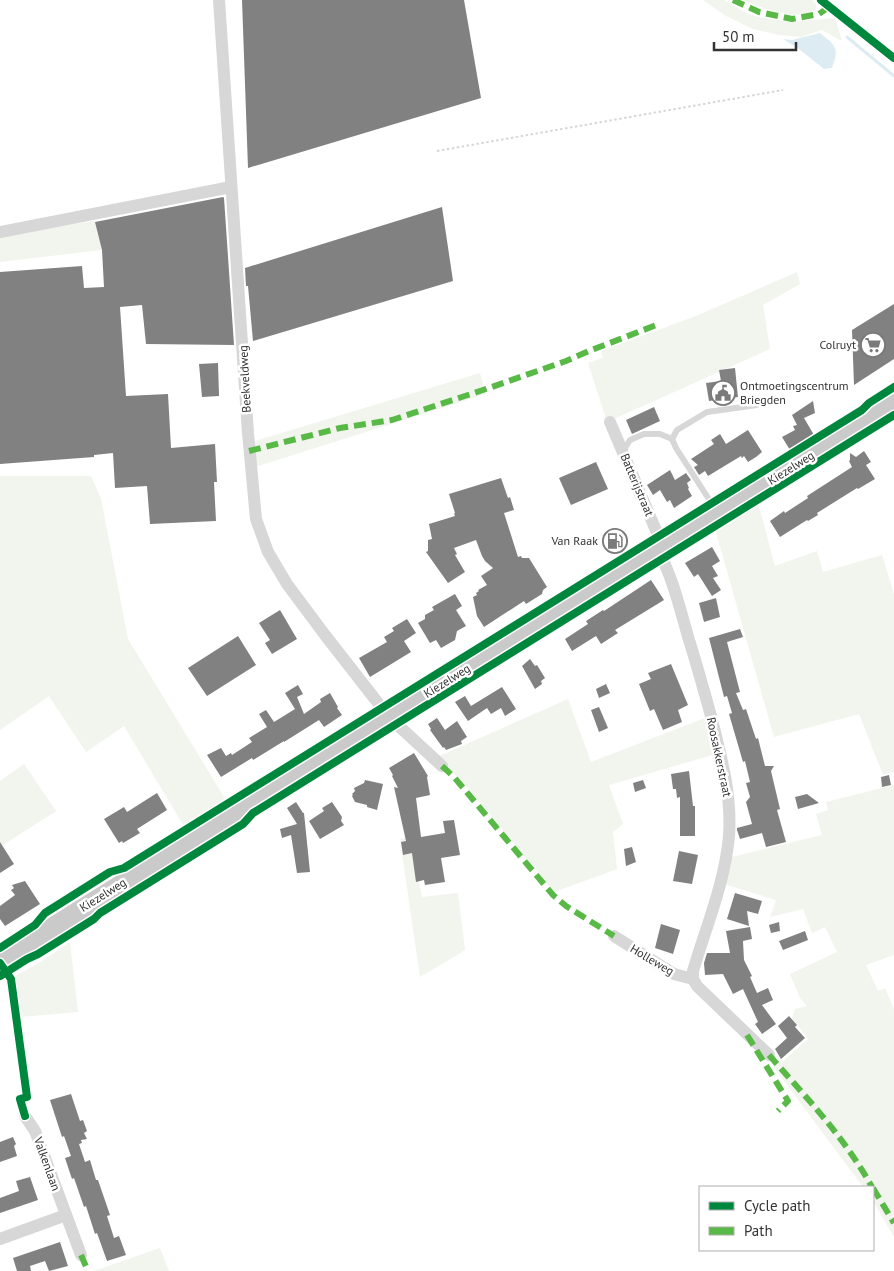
<svg xmlns="http://www.w3.org/2000/svg" width="894" height="1271" font-family="'PT Sans',sans-serif">
<style>
.green{fill:#f1f5ed}
.water{fill:#ddebf3}
.lines{fill:none;stroke-linecap:round;stroke-linejoin:round}
.stream{stroke:#ddebf3;stroke-width:3}
.building{fill:#818181}
.path{stroke:#d6d6d6;stroke-width:2;stroke-dasharray:2.5 2.5;stroke-linecap:butt}
.service{stroke:#d7d7d7;stroke-width:6}
.minor{stroke:#d7d7d7;stroke-width:12}
.primary{stroke:#cacaca;stroke-width:20}
.quiet{stroke:#58b947;stroke-width:6;stroke-dasharray:12 6;stroke-linecap:butt}
.cycleway-casing{stroke:#fff;stroke-width:11}
.cycleway{stroke:#00873e;stroke-width:8}
.labels{text-anchor:middle;stroke-width:5;stroke-linejoin:round;paint-order:stroke}
.poi-label{font-size:12px;fill:#333;stroke:#fff;text-anchor:end}
.street-label{font-size:12px;fill:#333;stroke:#fff}
</style>
<rect width="100%" height="100%" fill="#fff"/>
<g class="green">
<polygon points="703,0 724,0 748,14 763,18 791,22 835,18 842,41 822,30 801,37 779,35 753,29 726,16"/>
<path d="M742,0H812L816,4V9C797,23 761,7 742,0Z"/>
<polygon points="95,221 102,250 0,262 0,235"/>
<polygon points="797,272 800,284 763,305 770,349 607,422 588,363 603,358 601,351 696,316"/>
<polygon points="480,373 486,394 255,467 255,441"/>
<polygon points="0,476 91,476 101,499 128,639 227,802 185,828 124,726 86,752 49,696 0,730"/>
<polygon points="758,503 775,566 817,551 823,572 882,555 894,594 894,772 883,775 859,714 774,737 715,529"/>
<polygon points="568,699 591,762 705,718 716,754 609,785 623,824 613,832 617,869 554,892 464,783 437,757"/>
<polygon points="24,764 56,811 0,847 0,781"/>
<polygon points="894,785 894,955 866,965 878,991 885,988 894,1009 894,1237 873,1201 873,1187 863,1187 773,1066 783,1061 808,1039 792,1018 795,1009 807,1006 800,998 790,974 837,952 825,927 812,933 803,909 770,917 776,900 724,884 732,857 822,835 816,814 828,810 826,802"/>
<polygon points="410,837 422,897 458,893 465,950 420,977 400,839"/>
<polygon points="70,942 78,1012 20,1017 14,977 42,961"/>
<polygon points="160,1248 169,1271 94,1271"/>
</g>
<path class="water" d="M820,33C835,45 840,48 832,68L824,69L799,49L783,39L792,40Z"/>
<g class="lines">
<polyline class="stream" points="847,37 894,76"/>
</g>
<g class="building">
<polygon points="242,0 464,0 481,98 248,168"/>
<polygon points="223,197 224,198 234,345 146,344 142,305 120,307 126,396 168,394 171,448 215,444 217,482 214,482 216,521 150,524 147,486 115,488 113,453 94,455 94,457 0,464 0,272 82,266 84,288 104,287 102,250 95,222"/>
<polygon points="442,207 453,281 253,341 248,286 246,286 245,268"/>
<polygon points="894,304 894,359 854,385 852,330"/>
<polygon points="218,363 219,396 202,397 199,364"/>
<polygon points="735,368 738,397 709,401 706,383 721,381 719,370"/>
<polygon points="813,401 815,413 804,418 814,435 790,450 782,437 795,430 793,426 797,425 792,415"/>
<polygon points="654,407 660,421 632,434 626,420"/>
<polygon points="748,430 762,452 756,457 748,462 744,456 742,458 741,456 708,476 705,471 699,475 694,467 698,465 691,459 714,444 711,440 720,434 726,444"/>
<polygon points="864,451 871,462 866,465 875,479 858,489 857,488 817,513 818,515 808,521 807,520 780,537 770,521 784,511 785,513 808,498 807,496 852,467 849,461 850,460 850,453 856,457"/>
<polygon points="596,462 608,489 571,505 559,478"/>
<polygon points="670,470 675,480 686,473 691,480 687,483 689,488 688,489 692,496 674,508 670,500 667,502 660,490 653,495 647,485"/>
<polygon points="501,478 508,498 510,497 514,510 504,513 518,557 521,556 522,558 529,558 547,587 543,590 542,594 526,604 524,601 484,627 477,616 473,597 477,595 476,593 479,591 478,590 487,585 481,576 493,568 485,561 482,556 476,540 454,548 457,554 455,555 465,572 448,583 426,552 428,551 428,540 432,539 429,524 455,516 454,514 455,513 449,494"/>
<polygon points="620,529 628,541 611,552 603,540"/>
<polygon points="712,547 720,561 712,566 718,576 713,578 721,590 712,596 698,574 694,577 685,563"/>
<polygon points="651,580 664,600 615,630 618,633 601,644 596,636 572,651 565,639 588,624 586,621 603,610 604,611"/>
<polygon points="455,594 462,606 456,610 466,626 457,631 455,640 441,648 436,640 430,643 418,623 425,619 425,615 434,610 432,607"/>
<polygon points="716,598 720,617 704,622 699,603"/>
<polygon points="280,610 297,639 272,654 265,643 270,640 259,623"/>
<polygon points="407,619 416,633 404,641 411,652 370,677 359,658 387,642 384,637 394,631 392,628"/>
<polygon points="740,629 743,637 727,642 740,692 736,693 743,710 746,709 756,739 758,738 765,766 774,766 771,771 780,809 777,810 786,842 766,847 762,833 740,839 737,830 737,828 752,824 746,802 750,797 746,783 750,782 745,761 743,762 729,714 732,713 727,696 724,697 709,638"/>
<polygon points="238,636 256,665 207,696 188,668"/>
<polygon points="530,659 535,666 537,665 545,678 541,681 542,684 535,689 522,666"/>
<polygon points="671,664 688,705 678,710 682,722 663,730 654,709 650,711 639,684 651,679 648,673"/>
<polygon points="606,684 610,693 599,698 596,689"/>
<polygon points="298,685 303,694 297,697 304,714 321,702 320,699 330,693 338,707 337,708 342,715 324,727 319,720 284,742 284,741 253,760 252,758 221,777 207,755 221,748 226,756 231,753 232,755 252,742 249,738 267,727 259,714 266,710 274,722 295,709 285,693"/>
<polygon points="502,687 516,709 505,716 501,708 491,714 487,708 468,721 455,702 465,696 471,706"/>
<polygon points="599,707 608,728 599,732 591,710"/>
<polygon points="437,718 445,730 457,721 467,737 461,741 462,744 446,750 444,747 443,748 430,730 431,729 428,724"/>
<polygon points="414,753 428,776 427,777 430,795 416,798 421,837 445,833 443,821 454,820 460,855 441,858 445,882 425,885 424,880 416,882 412,853 403,855 401,842 406,841 394,787 398,788 392,776 393,775 389,768"/>
<polygon points="689,771 693,806 695,806 695,836 680,836 680,797 677,798 676,789 673,789 671,774"/>
<polygon points="889,775 891,785 882,787 881,777"/>
<polygon points="365,780 383,784 377,810 367,807 367,805 355,802 352,796 353,795 352,794 355,791 354,788 364,783"/>
<polygon points="643,780 646,788 635,792 633,783"/>
<polygon points="157,793 167,810 137,829 140,833 123,843 122,841 119,843 104,819 124,807 127,812"/>
<polygon points="807,794 819,803 798,809 795,797"/>
<polygon points="296,802 303,813 304,813 310,872 297,873 291,835 282,838 280,829 297,824 287,808"/>
<polygon points="332,802 342,817 341,821 344,825 320,839 309,821 324,811 322,808"/>
<polygon points="0,842 14,864 0,873"/>
<polygon points="632,847 636,862 626,866 624,849"/>
<polygon points="679,851 698,855 692,884 673,881"/>
<polygon points="25,881 40,904 5,926 0,919 0,906 15,895 11,890 14,888 12,885"/>
<polygon points="735,893 762,901 758,914 747,911 749,926 727,919"/>
<polygon points="779,922 780,931 771,933 769,925"/>
<polygon points="661,924 680,930 673,954 655,948"/>
<polygon points="750,927 752,939 743,941 744,960 752,976 750,977 757,993 768,988 773,1000 762,1005 776,1024 762,1034 755,1024 758,1022 743,989 733,994 723,974 705,975 704,963 707,953 730,953 726,931"/>
<polygon points="805,931 808,940 783,950 779,941"/>
<polygon points="789,1016 797,1025 795,1027 805,1038 781,1059 775,1049 787,1038 778,1026"/>
<polygon points="71,1094 80,1121 83,1120 87,1131 84,1133 87,1139 81,1140 82,1143 79,1144 85,1162 90,1160 96,1180 98,1180 110,1215 107,1216 114,1238 119,1236 126,1255 107,1261 97,1233 95,1234 86,1206 84,1207 74,1178 72,1179 65,1158 71,1156 64,1136 62,1137 50,1100"/>
<polygon points="13,1137 16,1144 14,1146 17,1156 0,1162 0,1142"/>
<polygon points="30,1177 38,1200 0,1213 0,1198 19,1191 16,1181"/>
<polygon points="60,1242 68,1266 49,1271 45,1261 30,1266 31,1271 17,1271 13,1258"/>
</g>
<g class="lines">
<polyline class="path" points="437,151 783,90"/>
<g class="service">
<polyline points="821,0 894,58"/>
<polyline points="623,451 630,440 644,434 660,434 672,439"/>
<polyline points="718,512 712,504 676,448 672,439 677,430 707,412 757,405"/>
</g>
<g class="minor">
<polyline points="219,0 248,433 256,519 268,552 287,584 325,635 389,717 442,766"/>
<polyline points="0,232 231,187"/>
<polyline points="610,422 663,547"/>
<path d="M658,550C673,578 680,609 689,640C697,665 704,691 711,716C721,756 732,795 729,836C725,882 706,927 693,971V979L697,986L769,1055"/>
<polyline points="614,936 674,974 693,979"/>
<polyline points="25,1116 35,1131 81,1255"/>
<polyline points="0,1239 66,1215"/>
</g>
<polyline class="primary" points="0,960 894,404"/>
<g class="quiet">
<polyline points="733,0 759,12 792,19 819,14 829,7"/>
<polyline points="249,451 340,428 392,420 483,390 566,361 589,351 659,324"/>
<polyline points="442,766 454,777 553,895 566,906 614,936"/>
<polyline points="747,1035 788,1101 778,1111"/>
<path d="M769,1055C806,1097 845,1138 872,1187"/>
<polyline points="873,1188 894,1223"/>
<polyline points="81,1255 88,1271"/>
</g>
<defs>
<g id="cycleway">
<polyline points="821,0 894,58"/>
<polyline points="0,948 35,925 45,913 110,872 124,868 862,410 869,403 894,387"/>
<polyline points="0,963 11,979 27,1097 20,1099 25,1116"/>
<polyline points="0,976 27,959 38,954 94,919 100,913 243,824 253,813 894,415"/>
</g>
</defs>
<use href="#cycleway" class="cycleway-casing"/>
<use href="#cycleway" class="cycleway"/>
</g>
<defs>
<symbol id="supermarket-ring" viewBox="-11 -11 22 22"><circle r="9.5" fill="#fff" stroke="#7a7a7a" stroke-width="1.5"/><path d="M-6-5.5h2.5l.6 2H6L4.5 2H-2.5L-4.4-4H-6ZM-1.5 3.2a1.3 1.3 0 1 0 .1 0ZM3 3.2a1.3 1.3 0 1 0 .1 0Z" fill="#7a7a7a"/></symbol>
<symbol id="civic-ring" viewBox="-11 -11 22 22"><circle r="9.5" fill="#fff" stroke="#7a7a7a" stroke-width="1.5"/><path d="M-.6-6.5H3V-4.5H.6V-3L4-1V1h2V6H-6V1h2V-1L-.6-3ZM-1.2 2.5V6h2.4V2.5Z" fill="#7a7a7a"/></symbol>
<symbol id="fuel-ring" viewBox="-11 -11 22 22"><circle r="9.5" fill="#fff" stroke="#7a7a7a" stroke-width="1.5"/><path d="M-5.5-6h7V0h2V4h1.3V-2.5L3-4.5l.8-.8L6-3V5H2.5V1h-1V6h-7ZM-4.2-4.7v3.2H.2V-4.7Z" fill="#7a7a7a"/></symbol>
</defs>
<g fill-rule="evenodd">
<use href="#supermarket-ring" x="859" y="331" width="28" height="28"/>
<use href="#civic-ring" x="709" y="379" width="28" height="28"/>
<use href="#fuel-ring" x="601" y="527" width="28" height="28"/>
</g>
<g class="labels">
<g class="poi-label">
<text x="856" y="349">Colruyt</text>
<text x="740" y="390" text-anchor="start">Ontmoetingscentrum<tspan x="740" dy="14">Briegden</tspan></text>
<text x="598" y="545">Van Raak</text>
</g>
<g class="street-label">
<text transform="translate(245 379) rotate(-93)" y="4">Beekveldweg</text>
<text transform="translate(791 468) rotate(-32)" y="4">Kiezelweg</text>
<text transform="translate(637 485) rotate(67)" y="4">Batterijstraat</text>
<text transform="translate(447 681) rotate(-32)" y="4">Kiezelweg</text>
<text transform="translate(719 757) rotate(78)" y="4">Roosakkerstraat</text>
<text transform="translate(103 895) rotate(-32)" y="4">Kiezelweg</text>
<text transform="translate(652 960) rotate(31)" y="4">Holleweg</text>
<text transform="translate(47 1164) rotate(70)" y="4">Valkenlaan</text>
</g>
</g>
<rect x="699" y="1186" width="175" height="65" fill="#ffffff" stroke="#adadad"/>
<rect x="709" y="1202" width="25" height="8" fill="#00873e" stroke="#adadad"/>
<text x="744" y="1211" font-size="15" fill="#333333">Cycle path</text>
<rect x="709" y="1227" width="25" height="8" fill="#58b947" stroke="#adadad"/>
<text x="744" y="1236" font-size="15" fill="#333333">Path</text>
<path d="M714 42v8h82v-8" fill="none" stroke="#333333" stroke-width="2.5"/>
<text x="722" y="42" font-size="15" fill="#333333" stroke="#ffffff" stroke-width="4" paint-order="stroke">50 m</text>
</svg>
